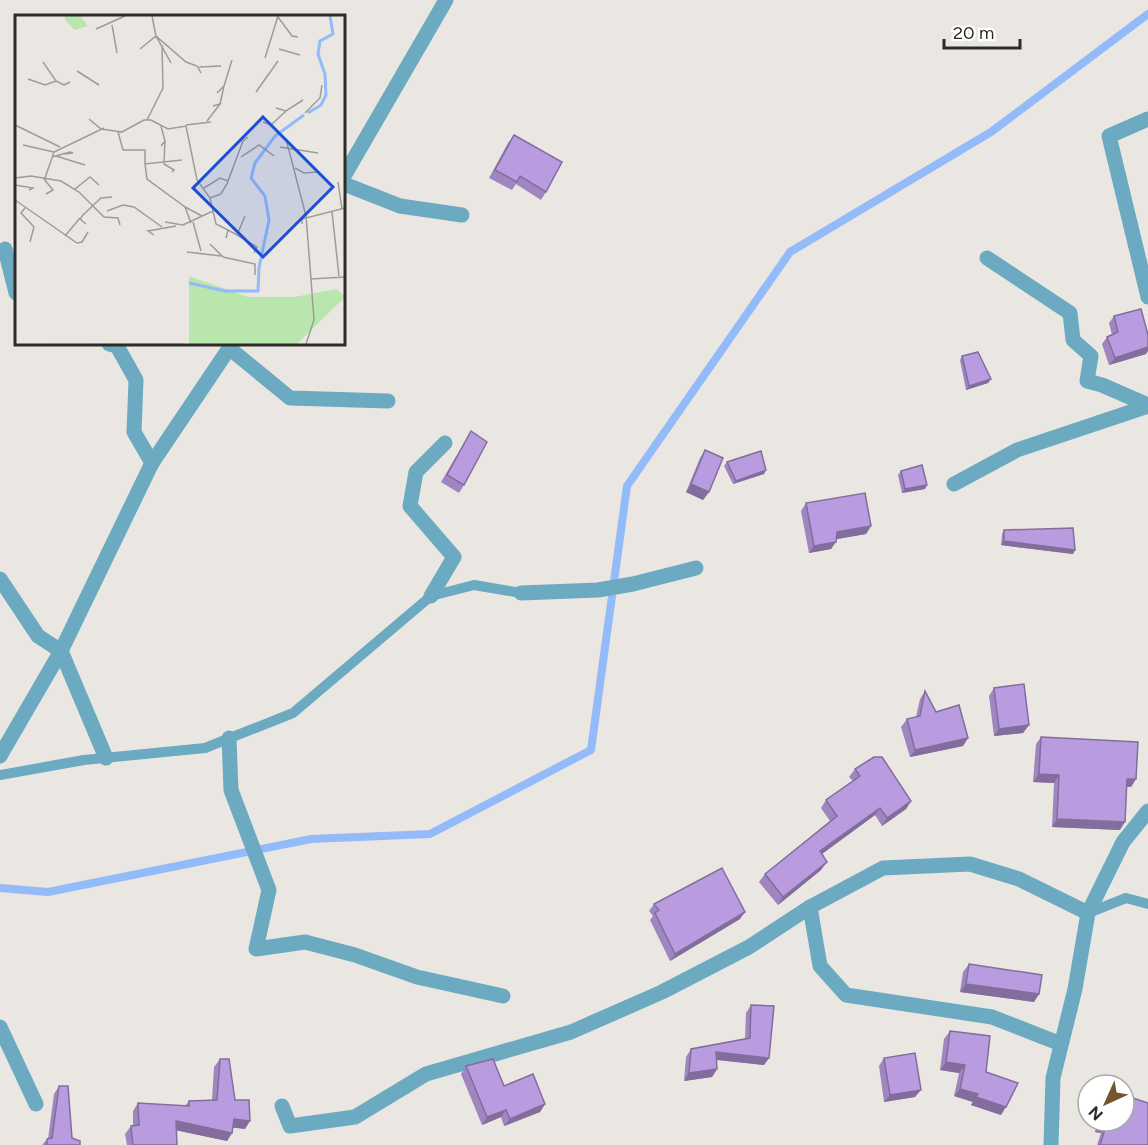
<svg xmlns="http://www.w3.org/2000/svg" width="1148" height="1145" font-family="Figtree,sans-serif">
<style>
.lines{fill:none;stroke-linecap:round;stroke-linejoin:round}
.stream{stroke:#93baf9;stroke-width:8}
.service{stroke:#6caac1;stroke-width:10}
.minor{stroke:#6caac1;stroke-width:15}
.wall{fill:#9f86c0}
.shaded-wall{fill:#826d9c}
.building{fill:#b99cdf;stroke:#826d9c;stroke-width:1.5}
.inset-river{fill:none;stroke:#93baf9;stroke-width:3}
.inset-road{fill:none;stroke:#9e9c98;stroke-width:1.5}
.view{fill:#1d4ed8;fill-opacity:0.15;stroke:#1d4ed8;stroke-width:3}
.inset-edge{fill:none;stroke:#2c2b29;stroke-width:3}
</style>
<rect width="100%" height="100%" fill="#eae7e2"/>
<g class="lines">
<polyline class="stream" points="0,888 48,892 311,839 430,834 591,750 627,486 790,252 991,132 1148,14"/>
<g class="service">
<polyline points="0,775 84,760 205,748 293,713 431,596 474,585 521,593"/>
<polyline points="1088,913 1126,898 1148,904"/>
</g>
<g class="minor">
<polyline points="1148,119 1109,136 1148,297"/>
<polyline points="344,176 446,0"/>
<polyline points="344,184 400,206 462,215"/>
<polyline points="5,249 16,293"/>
<polyline points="987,258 1070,313 1073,340 1091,356 1087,381 1102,385 1148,405"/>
<polyline points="109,344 117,346 136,380 134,432 152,463"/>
<polyline points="229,348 290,398 388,401"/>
<polyline points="954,484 1017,450 1148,406"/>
<polyline points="0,579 38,636 61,651 106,758"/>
<polyline points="521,593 598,590 633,584 696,568"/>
<polyline points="431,596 454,557 410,506 416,472 445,443"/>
<polyline points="229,738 231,790 269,890 256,949 305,942 355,955 417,977 503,996"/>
<polyline points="0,756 61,651 152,463 232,344"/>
<polyline points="810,907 883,868 970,864 1019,879 1088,913"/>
<polyline points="0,1027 36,1104"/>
<polyline points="282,1106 290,1126 355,1117 426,1074 571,1032 662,992 749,947 810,907 820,966 846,995 992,1017 1061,1044"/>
<polyline points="1051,1145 1053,1078 1075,989 1088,913 1123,842 1148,811"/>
</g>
</g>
<g class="wall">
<polygon points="514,135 546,192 541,200 516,184 512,190 489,178 508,143"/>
<polygon points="1114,316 1146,354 1109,365 1102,344 1107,337 1112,335 1109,323"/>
<polygon points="962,356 991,379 988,383 966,390 960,360"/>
<polygon points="471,431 464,485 459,493 441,482"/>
<polygon points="705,450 709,492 703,500 686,492 700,458"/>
<polygon points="727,462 766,470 764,474 733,484 724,466"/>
<polygon points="901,471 927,485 925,489 902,493 898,475"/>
<polygon points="806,503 871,526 866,534 836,539 831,549 809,553 801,511"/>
<polygon points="1004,530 1075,550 1073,554 1001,545 1002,534"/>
<polygon points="994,688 1029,725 1023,733 994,736 989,696"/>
<polygon points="925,691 936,712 968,738 963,746 910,757 901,727 907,719 916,717 920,699"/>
<polygon points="1041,737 1136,779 1131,787 1127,787 1120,830 1052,827 1054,783 1033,782 1036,744"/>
<polygon points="855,769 911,801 906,809 882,826 875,815 822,854 821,870 778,905 759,882 765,874 830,821 821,808 826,800 853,781 849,777"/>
<polygon points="654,904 740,919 670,961 650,920 653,916 649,911"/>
<polygon points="969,964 1039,994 1034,1002 960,992 963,972"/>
<polygon points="751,1005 769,1058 764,1065 716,1060 717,1069 712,1077 684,1081 686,1057 691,1049 745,1039 746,1013"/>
<polygon points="950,1031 986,1072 1001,1115 971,1105 973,1102 954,1096 959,1073 940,1070 944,1039"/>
<polygon points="884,1058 915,1097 884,1102 879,1066"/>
<polygon points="220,1059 245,1129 233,1127 232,1133 227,1141 176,1130 177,1145 127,1145 125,1134 131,1126 133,1126 133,1111 138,1103 185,1106 189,1101 212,1100 214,1067"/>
<polygon points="466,1066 504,1086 545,1104 540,1112 504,1126 501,1117 482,1125 461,1074"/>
<polygon points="59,1086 72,1138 80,1145 42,1145 47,1139 48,1139 54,1094"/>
<polygon points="1098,1121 1124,1121 1148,1145 1097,1145 1101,1133 1095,1132"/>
</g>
<g class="shaded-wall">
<polygon points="1148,347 1148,351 1146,354 1109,365 1115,358"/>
<polygon points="991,379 988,383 966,390 969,386"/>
<polygon points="766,470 764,474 733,484 736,481"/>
<polygon points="691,484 709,492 703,500 686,492"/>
<polygon points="927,485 925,489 902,493 905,489"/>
<polygon points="871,526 866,534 832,540 837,532"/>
<polygon points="1004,541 1075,550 1073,554 1001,545"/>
<polygon points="836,542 831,549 809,553 814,546"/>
<polygon points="1029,725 1023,733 994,736 999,729"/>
<polygon points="968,738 963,746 910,757 915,750"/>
<polygon points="1039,774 1059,775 1054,783 1033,782"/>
<polygon points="1127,779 1136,779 1131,787 1121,786"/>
<polygon points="911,801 906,809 882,826 887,818"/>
<polygon points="880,808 875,815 815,859 820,851"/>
<polygon points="1057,819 1125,822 1120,830 1052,827"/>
<polygon points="827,862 821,870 778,905 783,897"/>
<polygon points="745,912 740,919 670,961 675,954"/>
<polygon points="966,984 1039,994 1034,1002 960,992"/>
<polygon points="716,1052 769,1058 764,1065 710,1059"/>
<polygon points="946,1062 965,1065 959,1073 940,1070"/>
<polygon points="717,1069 712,1077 684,1081 689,1073"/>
<polygon points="960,1089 978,1094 973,1102 954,1096"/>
<polygon points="921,1090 915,1097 884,1102 890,1095"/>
<polygon points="976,1097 1006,1107 1001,1115 971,1105"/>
<polygon points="545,1104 540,1112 504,1126 510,1119"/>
<polygon points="506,1110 501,1117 482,1125 487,1117"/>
<polygon points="234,1119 250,1121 245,1129 228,1127"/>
<polygon points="176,1121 232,1133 227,1141 170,1129"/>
<polygon points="1100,1124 1106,1126 1101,1133 1095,1132"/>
</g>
<g class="building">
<polygon points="514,135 562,162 546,192 520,176 517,182 495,170"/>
<polygon points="1141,309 1148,335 1148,347 1115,358 1107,337 1118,332 1114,316"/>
<polygon points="978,352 991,379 969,386 962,356"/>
<polygon points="471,431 487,442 464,485 447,475"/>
<polygon points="705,450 723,458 709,492 691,484"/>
<polygon points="761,451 766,470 736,481 727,462"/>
<polygon points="922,465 927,485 905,489 901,471"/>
<polygon points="865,493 871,526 837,532 836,542 814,546 806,503"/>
<polygon points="1073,528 1075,550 1004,541 1004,530"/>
<polygon points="1024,684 1029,725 999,729 994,688"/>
<polygon points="925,691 936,712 959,705 968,738 915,750 907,719 920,716"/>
<polygon points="1041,737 1138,742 1136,779 1127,779 1125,822 1057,819 1059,775 1039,774"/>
<polygon points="874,757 882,757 911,801 887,818 880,808 820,851 827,862 783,897 765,874 837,816 826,800 860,776 855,769"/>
<polygon points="722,868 745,912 675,954 655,913 659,910 654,904"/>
<polygon points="969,964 1042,975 1039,994 966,984"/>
<polygon points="751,1005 774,1006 769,1058 716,1052 717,1069 689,1073 691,1049 750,1038"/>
<polygon points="950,1031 990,1036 986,1072 1018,1083 1006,1107 976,1097 978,1094 960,1089 965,1065 946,1062"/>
<polygon points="915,1053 921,1090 890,1095 884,1058"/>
<polygon points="220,1059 229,1059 235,1100 249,1100 250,1121 234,1119 232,1133 176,1121 177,1145 133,1145 131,1126 139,1125 138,1103 189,1106 189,1101 217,1100"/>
<polygon points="493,1059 504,1086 533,1074 545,1104 510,1119 506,1110 487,1117 466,1066"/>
<polygon points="59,1086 68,1086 72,1138 80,1141 80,1145 47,1145 47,1139 52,1138"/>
<polygon points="1124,1095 1148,1103 1148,1145 1100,1145 1106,1126 1100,1124 1101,1121 1124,1121"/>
</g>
<g transform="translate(15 15)">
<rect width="330" height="330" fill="#eae7e2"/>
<path d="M50,1H65L73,11L60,15L50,5ZM174,261L233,282H279L322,274L330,282L282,329H174ZM168,328V329H0Z" fill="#b9e6ad"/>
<path class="inset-river" d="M293,98L306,90L311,80L310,59L303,39L305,26L318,19L315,1M174,268L210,276H243L244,253L254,205L250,181L236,163L240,148L260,121L289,100"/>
<path class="inset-road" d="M137,1L141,21L171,47L182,51L186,58M263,2L277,21L283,22M97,10L102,38M81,14L110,1M125,34L141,21L156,48M264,34L285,40M250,43L263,1M28,47L41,66L49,70L55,67M184,52L206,51M62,56L84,70M13,64L30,70L41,66M209,71L217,45M241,77L263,46M202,78L209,71L205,89M261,93L271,96L288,85M290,98L305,83L307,70M74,104L86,114L107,117L129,105H136L153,114L171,111L182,165L195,183L201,209L213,215L211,223M132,105L148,73L147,30M192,106L205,89L198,91M248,107L256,110L271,96M0,110L45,132M171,110L196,107M146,111L150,126L146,131M103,117L108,135H130V149L167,145M150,124L149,149L159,155L157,157M271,124L291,201L296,264L330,262M8,130L39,137M265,132L303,138M41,141L70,150M37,142L55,137L58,138L50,139M226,142L244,130L259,141M130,149L132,164L170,192L176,208M280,153L289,158L302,157M0,163L16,161L46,166L64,177L89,202L103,203L105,210M30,163L39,137L89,113M29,164L38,175L31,179M323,167L327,194M0,170L18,173L14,175M189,173L205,163L213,166L228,126L233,122M60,174L75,162L84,170M195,183L206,179L213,167M0,185L62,228L67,227L73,217M170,192L187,201M10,193L6,198L19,212L15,227M92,196L108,190L119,192L147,212M317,197L324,261M150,207L168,210L198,196M178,207L186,236M71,209L65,204L68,200L86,183L97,182M287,209V204L330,193M213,215L222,220L230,201M139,220L133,216L161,211M222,220L242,232L239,238M50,221L65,203M195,229L208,242L240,249V260M172,237L206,241M291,329L299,305L296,264"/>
<path class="view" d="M248,102L318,172L248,242L178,173Z"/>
<rect width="330" height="330" class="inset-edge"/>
</g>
<g transform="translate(1106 1103) rotate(225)"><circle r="28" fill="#ffffff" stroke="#abaaa9" stroke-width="1.5"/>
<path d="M0-4.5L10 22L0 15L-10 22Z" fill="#73562a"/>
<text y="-9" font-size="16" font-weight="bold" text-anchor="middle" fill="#2c2b29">N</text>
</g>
<path d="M944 39v9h76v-9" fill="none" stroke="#2c2b29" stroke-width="3"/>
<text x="953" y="39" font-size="18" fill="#2c2b29" stroke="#ffffff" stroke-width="4.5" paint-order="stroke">20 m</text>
</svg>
